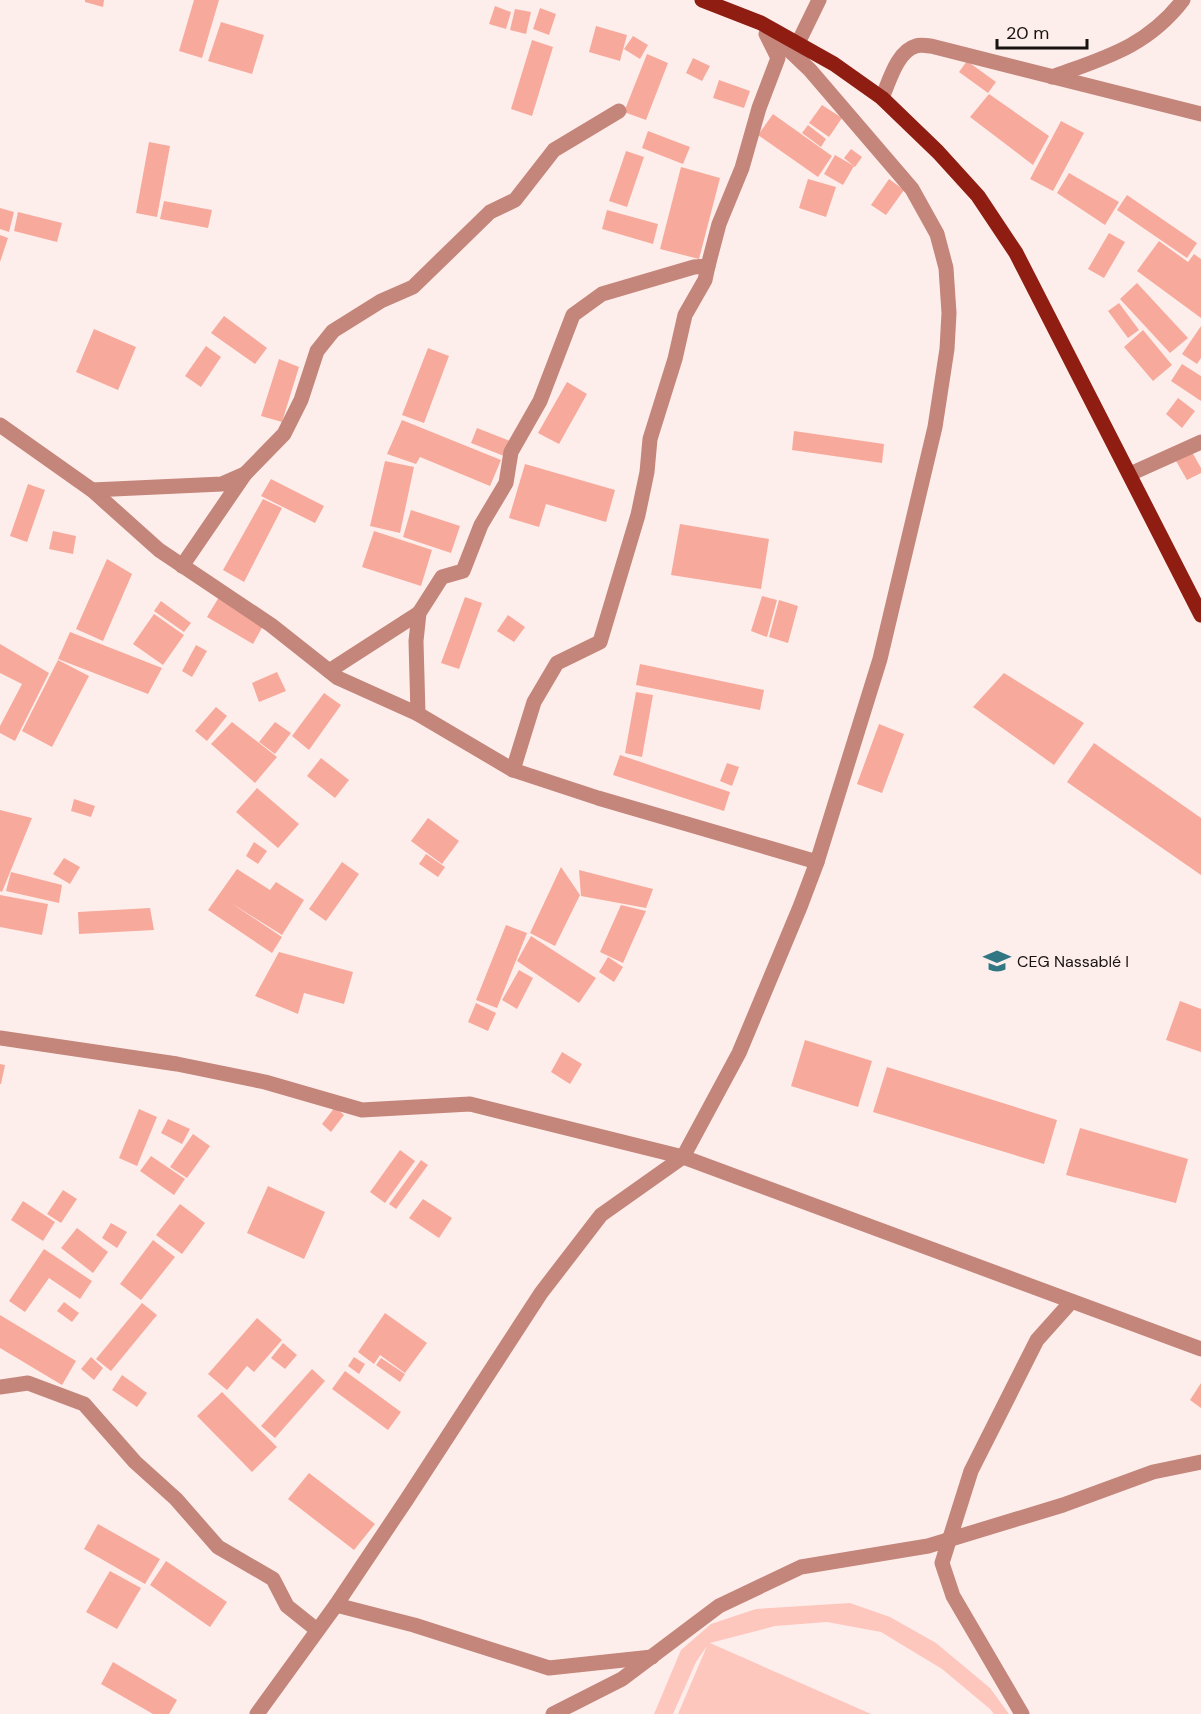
<svg xmlns="http://www.w3.org/2000/svg" width="1201" height="1714" font-family="'DM Sans',sans-serif">
<style>
.green{fill:#fec7be}
.building{fill:#f7aa9c}
.lines{fill:none;stroke-linecap:round;stroke-linejoin:round}
.street{stroke:#c4857a;stroke-width:15}
.primary{stroke:#8f1d12;stroke-width:15}
.labels{text-anchor:middle;stroke-width:5;stroke-linejoin:round;paint-order:stroke}
.poi-label{font-size:16px;fill:#181311;stroke:#fdeeec;text-anchor:start}
</style>
<rect width="100%" height="100%" fill="#fdeeec"/>
<polygon class="green" points="850,1603 890,1617 936,1643 990,1688 1009,1714 994,1714 990,1709 942,1669 881,1632 827,1622 775,1626 710,1643 871,1714 678,1714 707,1646 696,1662 673,1714 654,1714 681,1650 711,1624 756,1609"/>
<g class="building">
<polygon points="85,0 104,0 103,7 85,2"/>
<polygon points="194,0 219,0 202,58 179,51"/>
<polygon points="495,6 511,12 506,29 489,24"/>
<polygon points="540,8 556,14 549,35 533,29"/>
<polygon points="515,9 531,12 526,34 510,30"/>
<polygon points="221,22 264,35 252,74 208,61"/>
<polygon points="596,26 627,35 620,61 589,52"/>
<polygon points="633,36 648,45 640,59 624,49"/>
<polygon points="532,40 553,47 532,116 511,109"/>
<polygon points="647,54 668,63 646,120 624,112"/>
<polygon points="693,58 710,66 702,81 686,73"/>
<polygon points="967,61 996,82 988,93 959,72"/>
<polygon points="719,80 750,91 744,108 713,98"/>
<polygon points="989,94 1049,136 1033,165 970,117"/>
<polygon points="822,105 842,118 829,137 809,123"/>
<polygon points="773,114 832,156 818,177 758,135"/>
<polygon points="1061,121 1084,133 1053,191 1030,179"/>
<polygon points="808,125 826,139 821,147 802,133"/>
<polygon points="648,131 690,147 683,164 642,148"/>
<polygon points="149,142 170,146 157,217 136,213"/>
<polygon points="851,149 862,157 855,167 844,158"/>
<polygon points="626,151 644,157 627,207 609,201"/>
<polygon points="835,155 854,166 843,185 824,174"/>
<polygon points="681,167 720,178 699,259 660,249"/>
<polygon points="1069,173 1119,202 1105,225 1057,193"/>
<polygon points="808,179 836,187 826,217 799,208"/>
<polygon points="889,179 904,190 886,215 871,205"/>
<polygon points="1127,195 1197,243 1187,258 1117,210"/>
<polygon points="164,201 212,210 208,228 160,219"/>
<polygon points="0,208 14,212 9,232 0,229"/>
<polygon points="607,210 658,224 653,244 602,229"/>
<polygon points="18,212 62,223 57,242 14,231"/>
<polygon points="1109,233 1125,242 1104,278 1088,269"/>
<polygon points="0,235 8,238 0,262"/>
<polygon points="1159,241 1188,262 1194,254 1201,259 1201,318 1137,271"/>
<polygon points="1137,283 1188,338 1170,353 1120,299"/>
<polygon points="1119,303 1139,330 1128,338 1108,311"/>
<polygon points="224,316 267,348 255,364 211,333"/>
<polygon points="1201,326 1201,358 1197,364 1182,354"/>
<polygon points="94,329 136,347 118,390 76,372"/>
<polygon points="1143,330 1172,365 1153,381 1124,347"/>
<polygon points="206,346 221,357 201,387 185,376"/>
<polygon points="428,348 449,356 424,423 402,415"/>
<polygon points="279,359 299,367 282,422 261,416"/>
<polygon points="1182,364 1201,376 1201,401 1171,381"/>
<polygon points="567,382 587,394 559,444 538,433"/>
<polygon points="1178,398 1195,411 1182,428 1166,414"/>
<polygon points="402,420 501,460 490,486 420,457 416,464 387,454"/>
<polygon points="477,428 510,441 504,456 471,443"/>
<polygon points="794,431 884,444 882,463 792,450"/>
<polygon points="1192,452 1201,468 1201,473 1187,480 1176,461"/>
<polygon points="385,461 414,467 400,533 370,526"/>
<polygon points="525,464 615,490 606,522 546,504 539,527 509,518"/>
<polygon points="271,479 324,506 315,523 261,496"/>
<polygon points="28,484 45,490 27,542 10,536"/>
<polygon points="263,499 282,508 244,582 223,570"/>
<polygon points="411,510 460,526 451,553 403,537"/>
<polygon points="680,524 769,539 761,589 671,575"/>
<polygon points="53,531 76,536 73,554 49,549"/>
<polygon points="374,531 432,550 421,586 362,567"/>
<polygon points="107,559 132,574 103,641 76,629"/>
<polygon points="762,596 777,600 767,637 751,631"/>
<polygon points="219,597 264,624 253,644 207,617"/>
<polygon points="465,597 482,603 459,669 441,663"/>
<polygon points="779,600 798,606 788,643 769,637"/>
<polygon points="161,601 191,623 184,632 154,611"/>
<polygon points="154,614 184,635 163,665 133,644"/>
<polygon points="508,615 525,627 514,642 497,631"/>
<polygon points="70,632 162,668 148,694 58,659"/>
<polygon points="0,644 49,673 15,741 0,733 0,726 22,684 0,673"/>
<polygon points="196,645 207,651 192,677 182,671"/>
<polygon points="58,660 89,676 52,747 22,731"/>
<polygon points="640,664 764,690 760,710 636,685"/>
<polygon points="277,672 286,691 259,702 252,683"/>
<polygon points="1004,673 1084,723 1054,765 973,707"/>
<polygon points="636,692 653,695 642,757 625,753"/>
<polygon points="324,693 341,705 309,750 292,736"/>
<polygon points="216,707 227,716 207,741 195,731"/>
<polygon points="232,722 277,757 255,783 211,744"/>
<polygon points="275,722 291,733 275,754 259,742"/>
<polygon points="879,724 904,734 882,793 857,784"/>
<polygon points="1094,743 1201,818 1201,875 1067,782"/>
<polygon points="620,755 730,792 724,811 613,775"/>
<polygon points="321,758 349,780 335,798 307,776"/>
<polygon points="727,763 739,767 732,786 720,781"/>
<polygon points="257,788 299,824 278,848 236,812"/>
<polygon points="74,799 95,806 91,817 71,811"/>
<polygon points="0,810 32,818 2,892 0,891"/>
<polygon points="428,818 459,841 442,864 411,841"/>
<polygon points="254,842 267,851 258,864 246,856"/>
<polygon points="426,854 445,867 438,877 419,864"/>
<polygon points="64,858 80,867 70,884 53,874"/>
<polygon points="342,862 359,874 326,921 309,909"/>
<polygon points="561,867 580,895 555,946 530,933"/>
<polygon points="237,869 270,890 276,882 304,900 282,935 231,903 282,937 272,953 208,910"/>
<polygon points="579,870 653,889 646,908 581,896"/>
<polygon points="11,872 62,885 59,903 6,891"/>
<polygon points="0,895 48,904 42,935 0,927"/>
<polygon points="621,905 646,911 623,963 600,952"/>
<polygon points="150,908 154,930 79,934 78,912"/>
<polygon points="506,925 527,933 497,1008 476,1000"/>
<polygon points="531,936 596,978 579,1003 517,961"/>
<polygon points="279,952 353,972 344,1004 304,993 298,1014 255,996"/>
<polygon points="608,957 623,967 614,982 599,972"/>
<polygon points="519,970 533,978 517,1009 502,1000"/>
<polygon points="1180,1001 1201,1009 1201,1052 1166,1040"/>
<polygon points="476,1003 496,1013 488,1031 468,1022"/>
<polygon points="805,1040 872,1061 858,1107 791,1086"/>
<polygon points="562,1052 582,1064 570,1084 551,1072"/>
<polygon points="0,1064 5,1065 1,1084 0,1084"/>
<polygon points="887,1067 1057,1120 1044,1164 873,1112"/>
<polygon points="335,1107 344,1115 331,1132 322,1124"/>
<polygon points="139,1109 157,1117 137,1166 119,1158"/>
<polygon points="168,1119 190,1129 182,1144 161,1133"/>
<polygon points="1080,1128 1188,1159 1176,1203 1066,1175"/>
<polygon points="193,1134 210,1146 187,1178 170,1167"/>
<polygon points="400,1150 415,1161 385,1203 370,1192"/>
<polygon points="151,1156 185,1179 174,1195 140,1171"/>
<polygon points="421,1160 428,1165 396,1209 389,1204"/>
<polygon points="268,1186 325,1212 304,1259 247,1233"/>
<polygon points="63,1190 77,1199 61,1223 47,1214"/>
<polygon points="423,1199 452,1218 439,1238 409,1218"/>
<polygon points="23,1201 55,1222 43,1241 11,1220"/>
<polygon points="180,1204 205,1223 182,1254 156,1235"/>
<polygon points="111,1223 127,1232 117,1248 102,1238"/>
<polygon points="77,1228 108,1252 93,1273 61,1248"/>
<polygon points="153,1240 175,1257 141,1300 120,1284"/>
<polygon points="44,1249 92,1281 80,1299 49,1278 25,1312 9,1301"/>
<polygon points="64,1302 79,1313 72,1322 57,1311"/>
<polygon points="142,1303 157,1315 111,1371 96,1359"/>
<polygon points="385,1313 427,1343 405,1373 380,1355 374,1364 358,1352"/>
<polygon points="0,1315 76,1361 62,1385 0,1348"/>
<polygon points="257,1318 282,1340 254,1372 247,1366 227,1390 208,1374"/>
<polygon points="283,1343 297,1355 285,1369 271,1358"/>
<polygon points="91,1357 103,1368 94,1380 81,1369"/>
<polygon points="354,1357 365,1364 359,1374 348,1366"/>
<polygon points="381,1358 405,1374 400,1382 376,1365"/>
<polygon points="312,1369 325,1381 275,1438 261,1426"/>
<polygon points="345,1371 401,1412 388,1430 332,1389"/>
<polygon points="122,1375 147,1393 137,1407 112,1390"/>
<polygon points="1201,1383 1201,1408 1190,1400"/>
<polygon points="222,1392 277,1447 252,1472 197,1416"/>
<polygon points="309,1473 375,1524 354,1550 288,1499"/>
<polygon points="98,1524 160,1559 145,1584 84,1549"/>
<polygon points="166,1561 227,1602 210,1627 150,1585"/>
<polygon points="110,1571 141,1588 117,1629 86,1612"/>
<polygon points="113,1662 177,1700 169,1714 153,1714 101,1684"/>
</g>
<g class="lines">
<g class="street">
<polyline points="798,43 819,0"/>
<path d="M1052,77C1104,58 1147,47 1183,0"/>
<path d="M882,98C889,82 897,51 916,46C921,44 926,46 931,46L1201,114"/>
<polyline points="0,425 92,490 159,550 271,625 338,678 418,714 513,770 598,798 817,862"/>
<polyline points="1130,474 1201,442"/>
<polyline points="92,490 222,484 245,474"/>
<polyline points="182,566 245,474 284,434 301,400 317,351 333,331 381,301 413,287 490,212 515,200 554,150 619,111"/>
<polyline points="329,671 419,613"/>
<polyline points="418,714 416,641 419,613 442,577 463,571 481,525 506,483 511,452 540,401 573,315 602,294 694,267 708,266 719,224 742,168 759,108 778,58 766,34"/>
<polyline points="513,770 534,702 557,663 600,642 638,515 647,472 650,439 675,359 685,315 705,280 708,266"/>
<polyline points="0,1038 177,1064 265,1082 362,1110 470,1104 683,1157 1201,1349"/>
<polyline points="0,1387 28,1383 84,1404 135,1462 176,1499 218,1547 273,1579 287,1606 317,1630"/>
<polyline points="336,1605 414,1625 549,1668 652,1657"/>
<polyline points="257,1714 336,1605 407,1499 541,1293 601,1215 683,1157 739,1053 800,907 817,862 880,659 935,427 947,349 949,313 946,268 937,234 912,189 810,70 768,30"/>
<polyline points="553,1714 622,1679 719,1606 801,1567 928,1546 1063,1505 1153,1472 1201,1462"/>
<polyline points="1022,1714 953,1596 942,1563 971,1471 1037,1340 1071,1302"/>
</g>
<polyline class="primary" points="702,0 761,23 834,64 882,98 938,152 978,196 1016,253 1201,615"/>
</g>
<defs>
<symbol id="school-bare" viewBox="-9 -9 18 18"><path d="M0-5L7-2L0 1L-7-2ZM-4 1L0 2.5L4 1V4Q0 6-4 4Z" fill="#317783" stroke="#fdeeec" stroke-width="2.5" paint-order="stroke"/></symbol>
</defs>
<g fill-rule="evenodd">
<use href="#school-bare" x="978" y="942" width="38" height="38"/>
</g>
<g class="labels">
<g class="poi-label">
<text x="1017" y="967">CEG Nassablé I</text>
</g>
</g>
<path d="M997 39v9h90v-9" fill="none" stroke="#181311" stroke-width="3"/>
<text x="1006" y="39" font-size="18" fill="#181311" stroke="#fdeeec" stroke-width="4.5" paint-order="stroke">20 m</text>
</svg>
